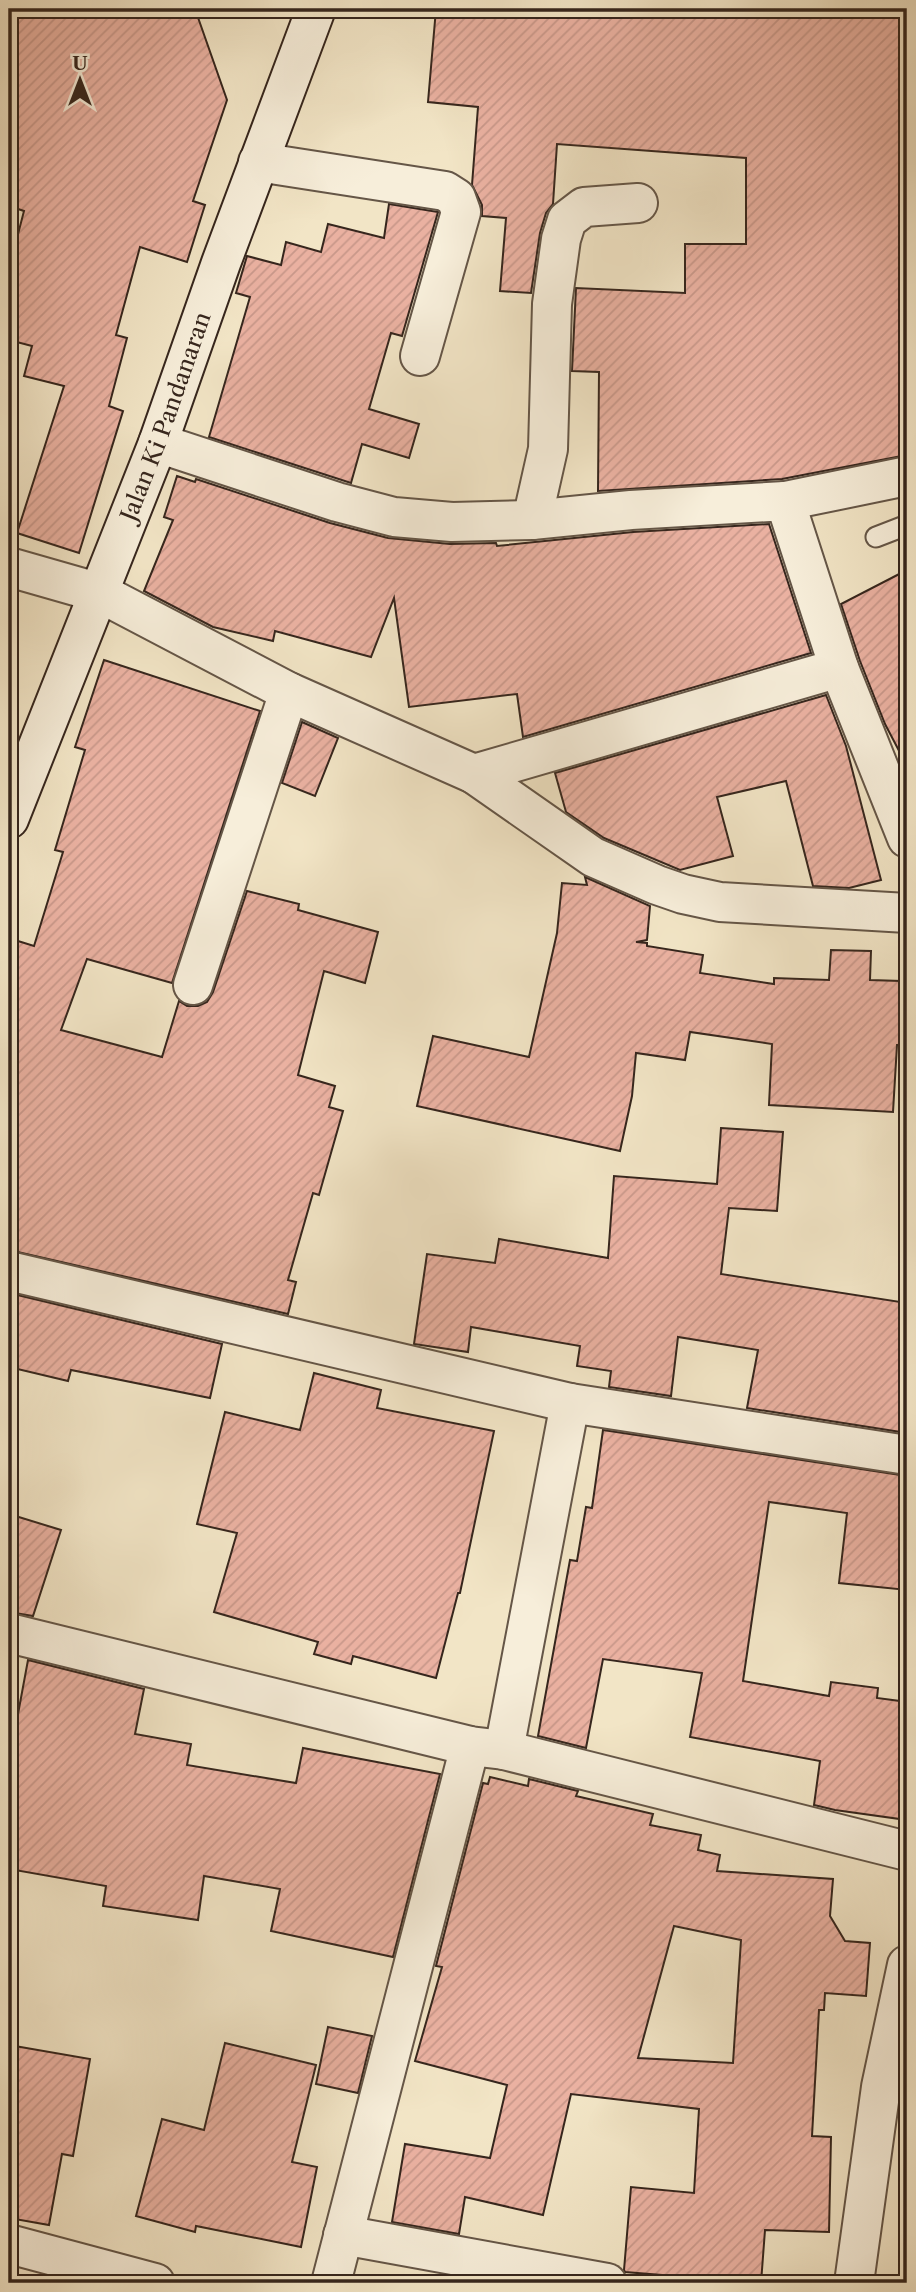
<svg xmlns="http://www.w3.org/2000/svg" width="916" height="2292" font-family="'Libre Caslon Text',serif">
<style>
.building{fill:url(#building-hatch);stroke:#36261d;stroke-width:2;fill-rule:evenodd}
.lines{fill:none;stroke-linecap:round;stroke-linejoin:round}
.service-casing{stroke:#655647;stroke-width:23}
.minor-casing{stroke:#655647;stroke-width:42}
.secondary-casing{stroke:#36261d;stroke-width:42}
.service{stroke:#f7eeda;stroke-width:19}
.minor{stroke:#f7eeda;stroke-width:38}
.secondary{stroke:#f7eeda;stroke-width:38}
.labels{text-anchor:middle;stroke-width:7;stroke-linejoin:round;paint-order:stroke}
.street-label{font-size:23px;fill:#36261d;stroke:#f7eeda}
</style>
<defs>
<pattern id="building-hatch" width="6" height="6" patternUnits="userSpaceOnUse" patternTransform="scale(1.75)"><rect width="6" height="6" fill="#eab1a1"/><path d="M-1 1l2-2M0 6l6-6M5 7l2-2" fill="none" stroke="#c9988a"/></pattern>
</defs>
<rect width="100%" height="100%" fill="#f2e5c6"/>
<filter id="stains"><feTurbulence type="fractalNoise" baseFrequency=".00286" numOctaves="4"/><feColorMatrix values="0 0 0 0 .2 0 0 0 0 .09 0 0 0 0 .02 0 0 0 .5 -.17"/></filter>
<radialGradient id="worn" r=".72"><stop offset=".6" stop-color="#630" stop-opacity="0"/><stop offset="1" stop-color="#630" stop-opacity=".3"/></radialGradient>
<g class="building">
<polygon points="41,9 195,9 227,100 193,201 205,205 187,262 140,247 116,335 127,338 109,406 123,411 79,553 17,533 64,386 24,376 32,346 9,340 9,269 24,211 9,206 9,18"/>
<polygon points="436,9 907,9 907,329 905,329 907,455 782,479 598,491 599,372 572,371 576,288 685,293 685,244 746,244 746,158 557,144 553,204 546,213 540,233 531,293 500,291 506,218 482,216 482,205 472,185 478,107 428,102"/>
<polygon points="389,204 438,212 402,336 391,333 369,409 419,424 409,458 362,444 351,483 209,437 250,297 236,293 247,256 281,265 286,242 321,252 328,224 384,238"/>
<polygon points="177,476 195,482 196,479 330,523 388,538 450,544 496,543 497,546 633,532 769,524 811,653 523,737 517,694 409,707 394,598 371,657 275,631 273,641 213,627 144,591 173,520 164,517"/>
<polygon points="907,570 907,766 885,724 860,661 841,604"/>
<polygon points="104,660 260,711 172,983 87,959 61,1030 162,1057 179,1001 187,1006 198,1006 207,1002 213,992 247,891 299,904 298,910 378,932 365,983 324,971 298,1075 335,1086 329,1107 343,1111 319,1195 313,1193 288,1280 296,1282 288,1314 9,1250 9,966 18,941 34,946 63,852 55,850 85,750 75,747"/>
<polygon points="826,695 846,746 881,880 849,888 813,886 786,781 717,797 733,856 680,870 604,838 566,812 555,773"/>
<polygon points="302,722 338,738 315,796 282,783"/>
<polygon points="585,877 650,906 647,940 636,942 647,943 647,946 703,955 700,973 774,984 774,978 829,980 831,950 871,951 870,980 901,981 899,1045 897,1045 893,1112 769,1105 772,1044 690,1032 685,1060 636,1053 632,1096 620,1151 417,1106 433,1036 529,1057 557,933 562,883 587,885"/>
<polygon points="721,1128 783,1132 777,1211 729,1208 721,1274 907,1303 907,1433 747,1408 758,1350 678,1337 671,1396 609,1387 611,1371 577,1366 580,1346 471,1327 468,1352 414,1344 427,1254 495,1263 499,1239 608,1258 614,1176 717,1184"/>
<polygon points="9,1293 222,1344 210,1398 71,1370 68,1381 9,1367"/>
<polygon points="314,1373 381,1390 377,1408 494,1431 460,1593 458,1593 436,1678 353,1656 351,1664 314,1654 318,1642 214,1612 237,1533 197,1524 225,1412 300,1430"/>
<polygon points="603,1430 907,1476 907,1590 839,1583 847,1513 769,1502 743,1681 829,1696 831,1682 878,1688 877,1698 907,1702 907,1820 835,1810 814,1805 820,1761 690,1737 702,1673 603,1659 586,1748 538,1736 570,1560 577,1561 586,1507 592,1508"/>
<polygon points="9,1514 61,1530 33,1616 9,1612"/>
<polygon points="28,1660 144,1689 135,1734 191,1744 187,1765 296,1783 303,1748 440,1774 393,1957 271,1931 280,1889 204,1876 198,1920 103,1906 106,1886 9,1869 9,1712 18,1714"/>
<path d="M490,1777L528,1786L529,1779L578,1791L576,1796L653,1814L650,1825L701,1835L698,1850L720,1855L717,1871L833,1879L830,1916L845,1941L870,1943L866,1996L825,1993L824,2010H819L812,2136L831,2137L829,2232L765,2230L761,2283H685L686,2277L625,2272L624,2270L631,2187L694,2193L699,2109L571,2094L543,2215L465,2197L459,2234L392,2222L405,2144L490,2158L507,2085L415,2061L442,1967L436,1966L483,1783L488,1784ZM674,1926L741,1940L733,2063L638,2058Z"/>
<polygon points="328,2027 372,2036 358,2093 316,2084"/>
<polygon points="225,2043 316,2065 292,2162 317,2167 301,2247 196,2226 195,2232 136,2216 162,2119 204,2130"/>
<polygon points="9,2045 90,2059 73,2156 62,2154 49,2225 9,2218"/>
</g>
<g class="lines">
<defs>
<polyline id="service" points="876,537 907,525"/>
<g id="minor">
<polyline points="258,162 445,191 456,198 461,212 420,356"/>
<polyline points="158,443 337,502 394,517 452,522 532,520 631,510 785,501 839,668 907,838"/>
<polyline points="785,501 907,476"/>
<polyline points="532,520 548,449 552,304 561,239 567,220 584,207 638,203"/>
<polyline points="9,567 100,593 289,692 474,774 593,857 657,885 683,894 720,902 907,913"/>
<polyline points="474,774 839,668"/>
<polyline points="193,985 289,692"/>
<polyline points="9,1271 570,1403 907,1455"/>
<polyline points="9,1633 470,1746 504,1750 907,1851"/>
<polyline points="504,1750 570,1403"/>
<polyline points="343,2235 607,2283"/>
<polyline points="9,2244 155,2283"/>
<polyline points="331,2283 470,1746"/>
<polyline points="854,2283 881,2087 907,1965"/>
</g>
<g id="secondary">
<path id="s1" d="M9,819L158,443L221,263L316,9"/>
</g>
</defs>
<use href="#service" class="service-casing"/>
<use href="#minor" class="minor-casing"/>
<use href="#secondary" class="secondary-casing"/>
<use href="#service" class="service"/>
<use href="#minor" class="minor"/>
<use href="#secondary" class="secondary"/>
</g>
<g class="labels">
<g class="street-label">
<text dy="8" stroke="none"><textPath href="#s1" startOffset="432">Jalan Ki Pandanaran</textPath></text>
</g>
</g>
<rect width="916" height="2292" fill="none" stroke="#f2e5c6" stroke-width="35"/>
<rect x="10" y="10" width="895" height="2271" fill="none" stroke="#36261d" stroke-width="3.5"/>
<rect x="18" y="18" width="881" height="2257" fill="none" stroke="#36261d" stroke-width="2"/>
<g transform="translate(80 80)" stroke="#f7eeda" stroke-width="5" paint-order="stroke">
<path d="M0-5L12 26L0 18L-12 26Z" fill="#36261d"/>
<text y="-10" font-size="19" font-weight="bold" text-anchor="middle" fill="#36261d">U</text>
</g>
<rect width="100%" height="100%" filter="url(#stains)"/>
<rect width="100%" height="100%" fill="url(#worn)"/>
</svg>
